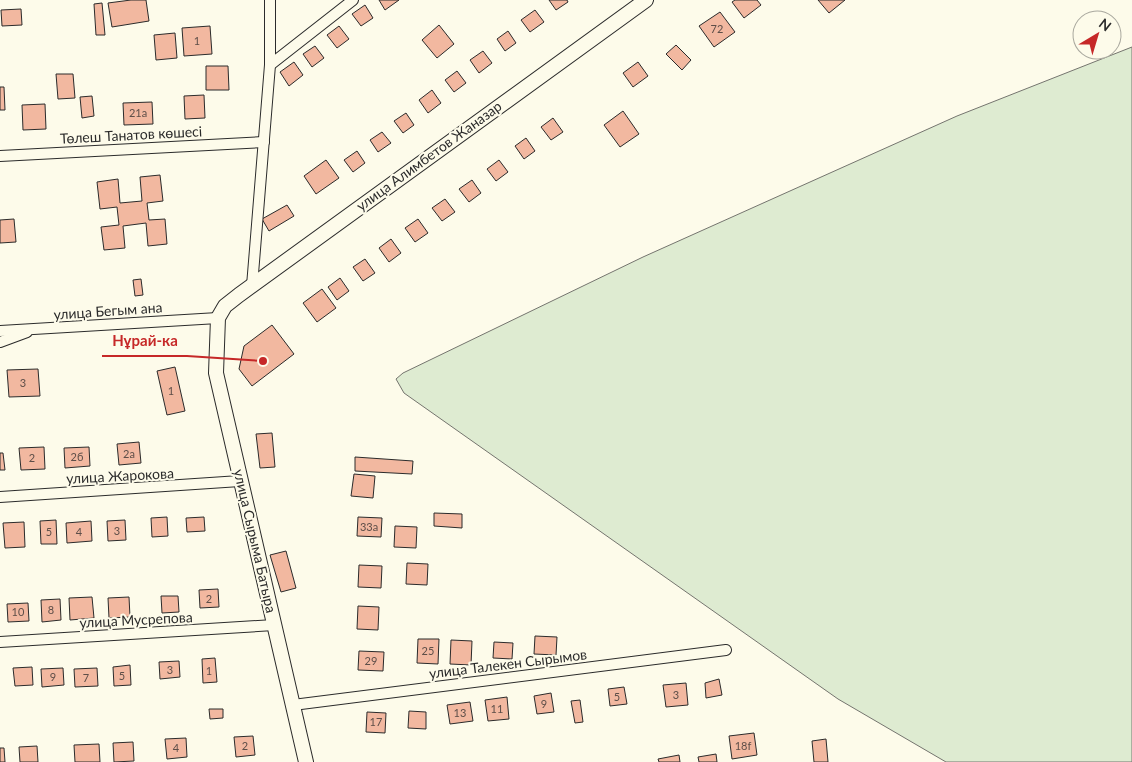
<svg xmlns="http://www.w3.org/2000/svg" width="1132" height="762" font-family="Lato,sans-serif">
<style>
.green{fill:#deebd1;stroke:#74746e}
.building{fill:#f2b8a0;stroke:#2b2b2b}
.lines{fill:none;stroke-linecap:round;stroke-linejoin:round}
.street-casing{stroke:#2b2b2b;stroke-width:12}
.secondary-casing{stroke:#2b2b2b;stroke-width:16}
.street{stroke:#fdfbea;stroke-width:10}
.secondary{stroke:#fdfbea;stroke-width:14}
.labels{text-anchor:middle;stroke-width:4;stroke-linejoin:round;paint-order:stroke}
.number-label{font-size:11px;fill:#5d4e48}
.street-label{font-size:14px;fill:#2b2b2b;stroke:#fdfbea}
.leader{fill:none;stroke:#c62828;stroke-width:2}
.callout-dot{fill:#c62828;stroke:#fdfbea;stroke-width:2}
.callout-label{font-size:15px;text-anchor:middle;font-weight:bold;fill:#c62828;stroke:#fdfbea;stroke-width:4;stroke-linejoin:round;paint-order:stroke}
</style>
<rect width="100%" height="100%" fill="#fdfbea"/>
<polygon class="green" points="1132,47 1132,762 946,762 838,699 404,393 396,379 403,373 643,257 957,116"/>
<g class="building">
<polygon points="131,0 146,0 149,21 112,27 108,3"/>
<polygon points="379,0 399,0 385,10"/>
<polygon points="549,0 567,0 568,2 556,10"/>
<polygon points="735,0 757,0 761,5 744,18 732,2"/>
<polygon points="818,0 845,0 829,13"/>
<polygon points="102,3 105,35 96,35 94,4"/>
<polygon points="365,5 373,18 361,26 352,14"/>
<polygon points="21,9 22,25 2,26 1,10"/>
<polygon points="535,10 544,22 530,32 521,20"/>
<polygon points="720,12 735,32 714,47 699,26"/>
<polygon points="439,25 454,44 437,58 422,40"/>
<polygon points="210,26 212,54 184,56 182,28"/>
<polygon points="339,26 349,39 337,48 327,35"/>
<polygon points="508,31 516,43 505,51 497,39"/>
<polygon points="175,33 177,58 156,60 154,35"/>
<polygon points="676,45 691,60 682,70 666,54"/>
<polygon points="315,46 324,58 312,67 303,54"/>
<polygon points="483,51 492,63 479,73 470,60"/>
<polygon points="294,62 303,75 289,86 280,72"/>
<polygon points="638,62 648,76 633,87 623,73"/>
<polygon points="206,66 228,66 229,90 206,90"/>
<polygon points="457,71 466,83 454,92 445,80"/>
<polygon points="56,74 73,74 75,98 58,99"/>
<polygon points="0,87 4,87 5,110 0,110"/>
<polygon points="432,90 441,103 428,113 419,100"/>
<polygon points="204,95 205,118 185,119 184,96"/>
<polygon points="92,96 94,116 82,118 80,97"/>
<polygon points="152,102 153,124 124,125 123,103"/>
<polygon points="45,104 46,129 23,130 22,105"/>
<polygon points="623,111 639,134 620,147 604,125"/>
<polygon points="406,113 414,125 403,133 394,121"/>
<polygon points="553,118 563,132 551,140 541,127"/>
<polygon points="382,132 391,143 378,152 370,140"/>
<polygon points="526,138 535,151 524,159 515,146"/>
<polygon points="357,151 365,163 353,172 344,160"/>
<polygon points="326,160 339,178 316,194 304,176"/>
<polygon points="499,160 508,172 496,181 487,169"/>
<polygon points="160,175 163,201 147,203 149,220 165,219 167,244 148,246 146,223 123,226 125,248 104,250 101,227 119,225 117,207 100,209 97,182 118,179 120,203 142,201 140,177"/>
<polygon points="472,180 481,193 469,202 459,189"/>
<polygon points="445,199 455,212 442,221 432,208"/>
<polygon points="287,205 294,216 269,231 262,219"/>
<polygon points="14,219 16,242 0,243 0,220"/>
<polygon points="418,219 428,233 415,242 405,228"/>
<polygon points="391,239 401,253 389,262 379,248"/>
<polygon points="365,259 375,273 363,281 353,267"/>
<polygon points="340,278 349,291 337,300 328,287"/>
<polygon points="141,279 143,295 135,296 133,280"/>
<polygon points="322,289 336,308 317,322 303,303"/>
<polygon points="272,325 294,354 252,386 239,369 244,346"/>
<polygon points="175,367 185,411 167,415 157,371"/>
<polygon points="38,369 40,396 9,397 7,370"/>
<polygon points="272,433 275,467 260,468 256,434"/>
<polygon points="139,442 141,463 119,465 117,444"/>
<polygon points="44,447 45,469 21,470 19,448"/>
<polygon points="89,447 90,466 65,468 64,448"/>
<polygon points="0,453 3,453 5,470 0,470"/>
<polygon points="355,457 413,461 412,474 355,471"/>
<polygon points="354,474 375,476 373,498 351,496"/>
<polygon points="434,513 462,514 462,528 434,526"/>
<polygon points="167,517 168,536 152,537 151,518"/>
<polygon points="204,517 205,531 187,532 186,518"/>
<polygon points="358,517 382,518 381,537 357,536"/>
<polygon points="56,520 57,544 41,544 40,521"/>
<polygon points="125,520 126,540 108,541 107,521"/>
<polygon points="91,521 92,541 67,543 66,523"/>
<polygon points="24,522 25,547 5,548 3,523"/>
<polygon points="395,526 417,527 416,548 394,547"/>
<polygon points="286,551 296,588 281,592 270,555"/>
<polygon points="407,563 428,564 427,585 406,584"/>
<polygon points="359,565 382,566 381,588 358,587"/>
<polygon points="218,589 219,607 200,608 199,590"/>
<polygon points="161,596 178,596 179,612 162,613"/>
<polygon points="92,597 94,618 70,620 69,598"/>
<polygon points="129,597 130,617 109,618 108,598"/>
<polygon points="60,599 61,620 42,622 41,600"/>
<polygon points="28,603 29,621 8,622 7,604"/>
<polygon points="358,606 379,607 378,630 357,629"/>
<polygon points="535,636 557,637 556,655 534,654"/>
<polygon points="418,639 439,639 438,664 417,663"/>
<polygon points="451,640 472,641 471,665 450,664"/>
<polygon points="494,642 513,643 512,659 493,658"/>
<polygon points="359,651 384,652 383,671 358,670"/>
<polygon points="215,658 217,682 203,683 202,659"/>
<polygon points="179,661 180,677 160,679 159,662"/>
<polygon points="130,665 131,685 114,686 113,667"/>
<polygon points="32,667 33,685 15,686 13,668"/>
<polygon points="63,668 64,685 42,687 41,669"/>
<polygon points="97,668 98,686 75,687 74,669"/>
<polygon points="719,679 722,695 706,698 705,683"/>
<polygon points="686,683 688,705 666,707 663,685"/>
<polygon points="624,687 627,704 610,706 608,689"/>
<polygon points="551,693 554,712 537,714 534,696"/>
<polygon points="507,697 509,719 488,721 485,700"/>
<polygon points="580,700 583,722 575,723 571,701"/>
<polygon points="470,702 473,721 450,724 447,705"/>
<polygon points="209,709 223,709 223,718 210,719"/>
<polygon points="409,711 426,712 426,729 408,728"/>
<polygon points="367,712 386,713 385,733 366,732"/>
<polygon points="754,733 757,755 732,759 729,736"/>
<polygon points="253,736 255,755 236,757 234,737"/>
<polygon points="186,738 187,757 167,759 165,739"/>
<polygon points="826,739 828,762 814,762 812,741"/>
<polygon points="133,742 134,761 114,762 113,743"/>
<polygon points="99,744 100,762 75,762 74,745"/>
<polygon points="37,746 38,762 20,762 19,747"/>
<polygon points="0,748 4,748 5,762 0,762"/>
<polygon points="716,754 717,762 699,762 698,757"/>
<polygon points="679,755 680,762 659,762 658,759"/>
</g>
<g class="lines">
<defs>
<g id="street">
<polyline points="270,65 353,0"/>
<polyline points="0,156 264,142"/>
<polyline points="252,286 270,65 270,0"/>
<polyline points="0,331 218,318"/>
<polyline points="0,342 27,332"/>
<polyline points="0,497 240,481"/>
<polyline points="0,642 274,625"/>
<polyline points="293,705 726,650"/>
</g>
<polyline id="secondary" points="306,762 216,373 218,318 225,306 239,295 646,0"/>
</defs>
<use href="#street" class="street-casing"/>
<use href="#secondary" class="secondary-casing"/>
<use href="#street" class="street"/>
<use href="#secondary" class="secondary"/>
</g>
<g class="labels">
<g class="number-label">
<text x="717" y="33">72</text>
<text x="197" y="45">1</text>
<text x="138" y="117">21а</text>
<text x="23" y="387">3</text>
<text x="171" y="395">1</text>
<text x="129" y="458">2а</text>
<text x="77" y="461">2б</text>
<text x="32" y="462">2</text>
<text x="369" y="531">33а</text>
<text x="117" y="535">3</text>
<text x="49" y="536">5</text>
<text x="79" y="536">4</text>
<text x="209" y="603">2</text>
<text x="51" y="614">8</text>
<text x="18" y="616">10</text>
<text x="428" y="655">25</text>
<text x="371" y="665">29</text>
<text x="170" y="674">3</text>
<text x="209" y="675">1</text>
<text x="122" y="680">5</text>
<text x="53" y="681">9</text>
<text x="86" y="682">7</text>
<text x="676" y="699">3</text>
<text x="617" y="701">5</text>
<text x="544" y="708">9</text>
<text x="497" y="713">11</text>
<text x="460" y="717">13</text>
<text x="376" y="726">17</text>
<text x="245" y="750">2</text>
<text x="743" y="750">18f</text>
<text x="176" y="752">4</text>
</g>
<g class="street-label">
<text transform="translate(131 135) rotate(-3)" y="5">Төлеш Танатов көшесі</text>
<text transform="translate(429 156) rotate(-36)" y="5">улица Алимбетов Жаназар</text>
<text transform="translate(108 311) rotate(-4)" y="5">улица Бегым ана</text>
<text transform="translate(120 476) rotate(-3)" y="5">улица Жарокова</text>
<text transform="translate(255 541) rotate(77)" y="5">улица Сырыма Батыра</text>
<text transform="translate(136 620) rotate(-3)" y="5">улица Мусрепова</text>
<text transform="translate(508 664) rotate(-7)" y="5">улица Талекен Сырымов</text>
</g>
</g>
<path class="leader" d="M263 361L187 356H102"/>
<circle class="callout-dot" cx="263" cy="361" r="5"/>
<g class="callout-label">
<text x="145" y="346">Нұрай-ка</text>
</g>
<g transform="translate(1097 35) rotate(38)"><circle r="24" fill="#fdfbea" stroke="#a9a89e"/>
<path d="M0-4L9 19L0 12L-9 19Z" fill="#c62828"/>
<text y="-8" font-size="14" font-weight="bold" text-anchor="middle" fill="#2b2b2b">N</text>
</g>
</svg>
